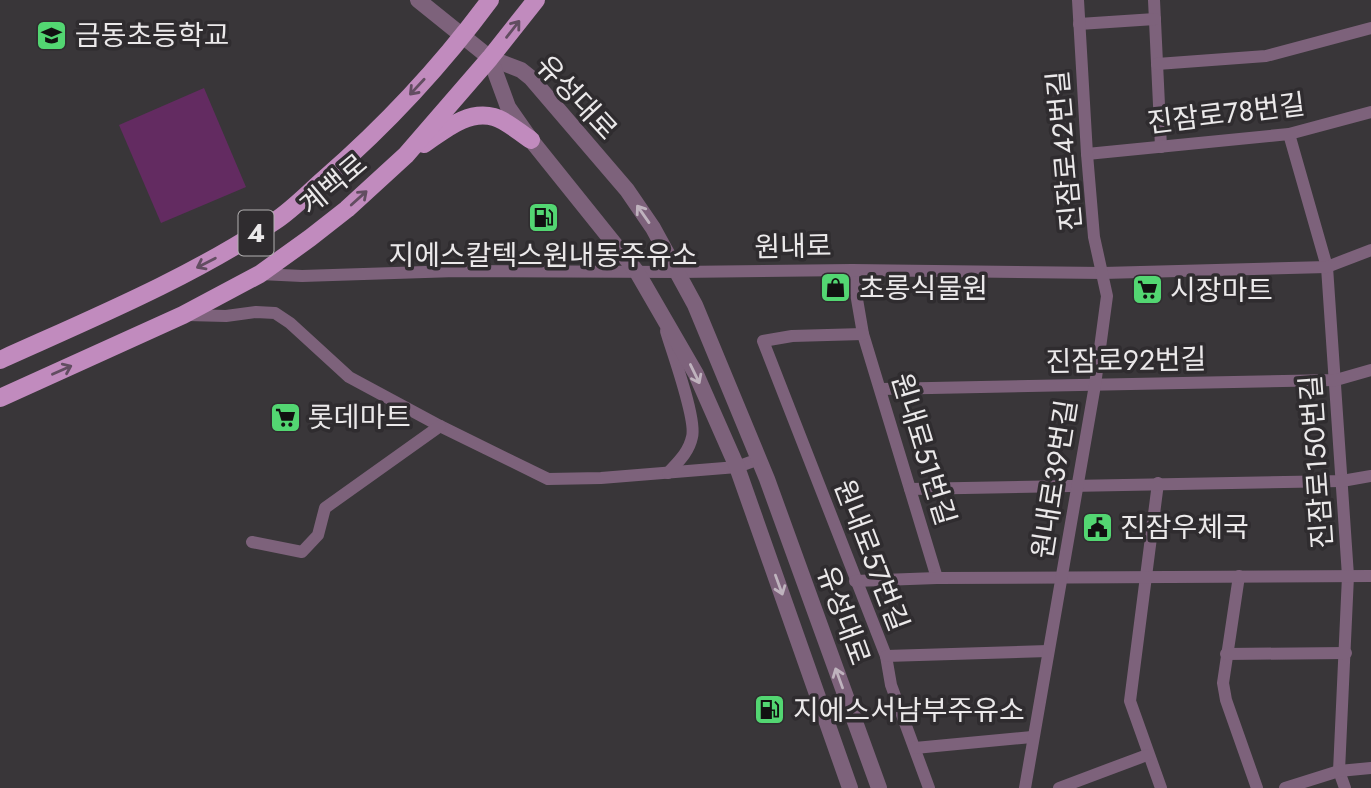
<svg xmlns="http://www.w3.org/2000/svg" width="1371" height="788" font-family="Jost,'Noto Sans KR',sans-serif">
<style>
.green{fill:#632b61}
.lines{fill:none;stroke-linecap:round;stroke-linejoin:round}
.minor{stroke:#7d627b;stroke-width:12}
.tertiary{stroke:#7d627b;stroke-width:16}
.primary{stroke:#c18bbe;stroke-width:18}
.oneway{stroke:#624d61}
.oneway2{stroke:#bfb3be}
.labels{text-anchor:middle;stroke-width:7;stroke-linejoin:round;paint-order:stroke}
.shield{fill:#2f2c2f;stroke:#b3b0b2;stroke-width:2}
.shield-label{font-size:26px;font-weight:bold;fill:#ebe9ea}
.poi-label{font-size:28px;fill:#ebe9ea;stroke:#2f2c2f;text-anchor:start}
.street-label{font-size:28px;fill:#ebe9ea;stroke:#2f2c2f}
</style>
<rect width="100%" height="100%" fill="#393639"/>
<polygon class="green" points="204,88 246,187 161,223 119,125"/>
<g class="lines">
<g class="minor">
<polyline points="1154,0 1161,147"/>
<polyline points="1079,24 1155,19"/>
<polyline points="1157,64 1266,56 1371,28"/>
<polyline points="1289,134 1327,267 1348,576 1339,771 1345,788"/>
<polyline points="1087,154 1289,134 1371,112"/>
<polyline points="852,270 863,334 937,578"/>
<polyline points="260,274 302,276 456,271 678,272 852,270 1103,273 1327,267 1371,250"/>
<polyline points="187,315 226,316 256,312 275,313 290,323 349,377 440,426 548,479 601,478 737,467 759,459"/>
<path d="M666,331C672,352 697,419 692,437C689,452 678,462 668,473"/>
<polyline points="863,334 792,336 763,341 886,656 891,685 929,788"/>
<polyline points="881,389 1336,380 1371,370"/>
<polyline points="1158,483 1130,701 1161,788"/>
<polyline points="910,489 1342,481 1371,476"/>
<polyline points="252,542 302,552 318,535 325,508 440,426"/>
<polyline points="1239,576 1223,683 1226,700 1257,788"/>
<polyline points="855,581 937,578 1371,576"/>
<polyline points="1226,654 1346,653"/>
<polyline points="886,656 1048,651"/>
<polyline points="915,748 1032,737"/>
<polyline points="1025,788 1095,385 1107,296 1094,237 1087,154 1078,0"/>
<polyline points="1059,788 1147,755"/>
<polyline points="1285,788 1339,771 1371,768"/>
</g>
<g class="tertiary">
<polyline points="418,0 490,58 521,70 531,78 627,190 653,228 695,305 767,479 879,788"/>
<polyline points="490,58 508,107 531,140 637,272 696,374 737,467 850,788"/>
</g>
<g class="primary">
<path d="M424,144C445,130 467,110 494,117C506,120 520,133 531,140"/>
<path d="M0,360C93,318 190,278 275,221C293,209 308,193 324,179C385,126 442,65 490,0"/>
<polyline points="0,398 183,315 260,274 310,238 347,209 406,155 490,58 536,0"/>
</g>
</g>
<defs><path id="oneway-shaft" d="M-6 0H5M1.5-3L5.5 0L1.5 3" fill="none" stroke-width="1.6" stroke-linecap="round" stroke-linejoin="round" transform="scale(1.75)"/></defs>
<g class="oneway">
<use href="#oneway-shaft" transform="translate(513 29) rotate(-52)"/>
<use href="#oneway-shaft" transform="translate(417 87) rotate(133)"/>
<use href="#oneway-shaft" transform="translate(359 198) rotate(-42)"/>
<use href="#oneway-shaft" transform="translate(206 263) rotate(153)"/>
<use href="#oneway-shaft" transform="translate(62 370) rotate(-24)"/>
</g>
<g class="oneway2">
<use href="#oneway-shaft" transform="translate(643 214) rotate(-125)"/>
<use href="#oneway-shaft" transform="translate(695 374) rotate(64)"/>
<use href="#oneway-shaft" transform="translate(779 585) rotate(70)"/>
<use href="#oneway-shaft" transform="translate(839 678) rotate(-110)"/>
</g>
<defs>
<symbol id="school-square" viewBox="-11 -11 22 22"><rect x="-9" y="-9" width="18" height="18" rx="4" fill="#53d672" stroke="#2f2c2f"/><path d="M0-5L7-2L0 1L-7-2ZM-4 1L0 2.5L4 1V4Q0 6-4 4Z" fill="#111"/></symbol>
<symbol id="fuel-square" viewBox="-11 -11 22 22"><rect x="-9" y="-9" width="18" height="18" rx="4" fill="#53d672" stroke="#2f2c2f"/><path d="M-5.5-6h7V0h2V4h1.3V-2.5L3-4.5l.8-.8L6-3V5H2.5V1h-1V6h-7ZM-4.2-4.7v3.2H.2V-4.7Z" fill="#111"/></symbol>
<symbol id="shop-square" viewBox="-11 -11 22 22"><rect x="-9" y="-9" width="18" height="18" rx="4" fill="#53d672" stroke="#2f2c2f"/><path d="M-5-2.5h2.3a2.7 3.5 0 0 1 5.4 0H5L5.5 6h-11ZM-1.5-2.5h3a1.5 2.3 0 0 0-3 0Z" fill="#111"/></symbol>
<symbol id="supermarket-square" viewBox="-11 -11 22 22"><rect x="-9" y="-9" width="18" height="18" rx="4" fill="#53d672" stroke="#2f2c2f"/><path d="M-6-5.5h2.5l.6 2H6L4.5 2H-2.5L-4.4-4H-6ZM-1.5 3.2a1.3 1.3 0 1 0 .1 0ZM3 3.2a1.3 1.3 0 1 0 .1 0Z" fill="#111"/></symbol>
<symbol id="civic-square" viewBox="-11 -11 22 22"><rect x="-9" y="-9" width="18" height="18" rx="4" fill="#53d672" stroke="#2f2c2f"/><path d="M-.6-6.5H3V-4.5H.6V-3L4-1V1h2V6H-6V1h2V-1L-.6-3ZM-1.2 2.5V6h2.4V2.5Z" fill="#111"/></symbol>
</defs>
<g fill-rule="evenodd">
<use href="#school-square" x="34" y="18" width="35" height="35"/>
<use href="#fuel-square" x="526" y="200" width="35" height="35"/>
<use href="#shop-square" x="818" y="270" width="35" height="35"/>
<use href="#supermarket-square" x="1130" y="272" width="35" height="35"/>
<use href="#supermarket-square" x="268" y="400" width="35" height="35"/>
<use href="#civic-square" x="1080" y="510" width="35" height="35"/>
<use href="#fuel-square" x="752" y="692" width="35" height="35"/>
</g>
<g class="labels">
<rect class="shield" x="238.5" y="210.5" width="35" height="45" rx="5"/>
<g class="shield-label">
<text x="256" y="242">4</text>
</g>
<g class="poi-label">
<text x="75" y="45">금동초등학교</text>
<text x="543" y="265" text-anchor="middle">지에스칼텍스원내동주유소</text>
<text x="859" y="298">초롱식물원</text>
<text x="1170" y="300">시장마트</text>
<text x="308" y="427">롯데마트</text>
<text x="1120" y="537">진잠우체국</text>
<text x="793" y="720">지에스서남부주유소</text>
</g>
<g class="street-label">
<text transform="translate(577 97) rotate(47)" y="10">유성대로</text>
<text transform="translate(1226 113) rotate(-7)" y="10">진잠로78번길</text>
<text transform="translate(1064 151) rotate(-95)" y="10">진잠로42번길</text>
<text transform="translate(333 184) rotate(-40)" y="10">계백로</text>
<text transform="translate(793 246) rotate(-1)" y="10">원내로</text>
<text transform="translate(1126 360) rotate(-1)" y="10">진잠로92번길</text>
<text transform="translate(924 449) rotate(73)" y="10">원내로51번길</text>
<text transform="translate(1316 462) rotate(-94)" y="10">진잠로150번길</text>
<text transform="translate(1054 479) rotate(-81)" y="10">원내로39번길</text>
<text transform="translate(872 555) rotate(69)" y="10">원내로57번길</text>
<text transform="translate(844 615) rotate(70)" y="10">유성대로</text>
</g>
</g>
</svg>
